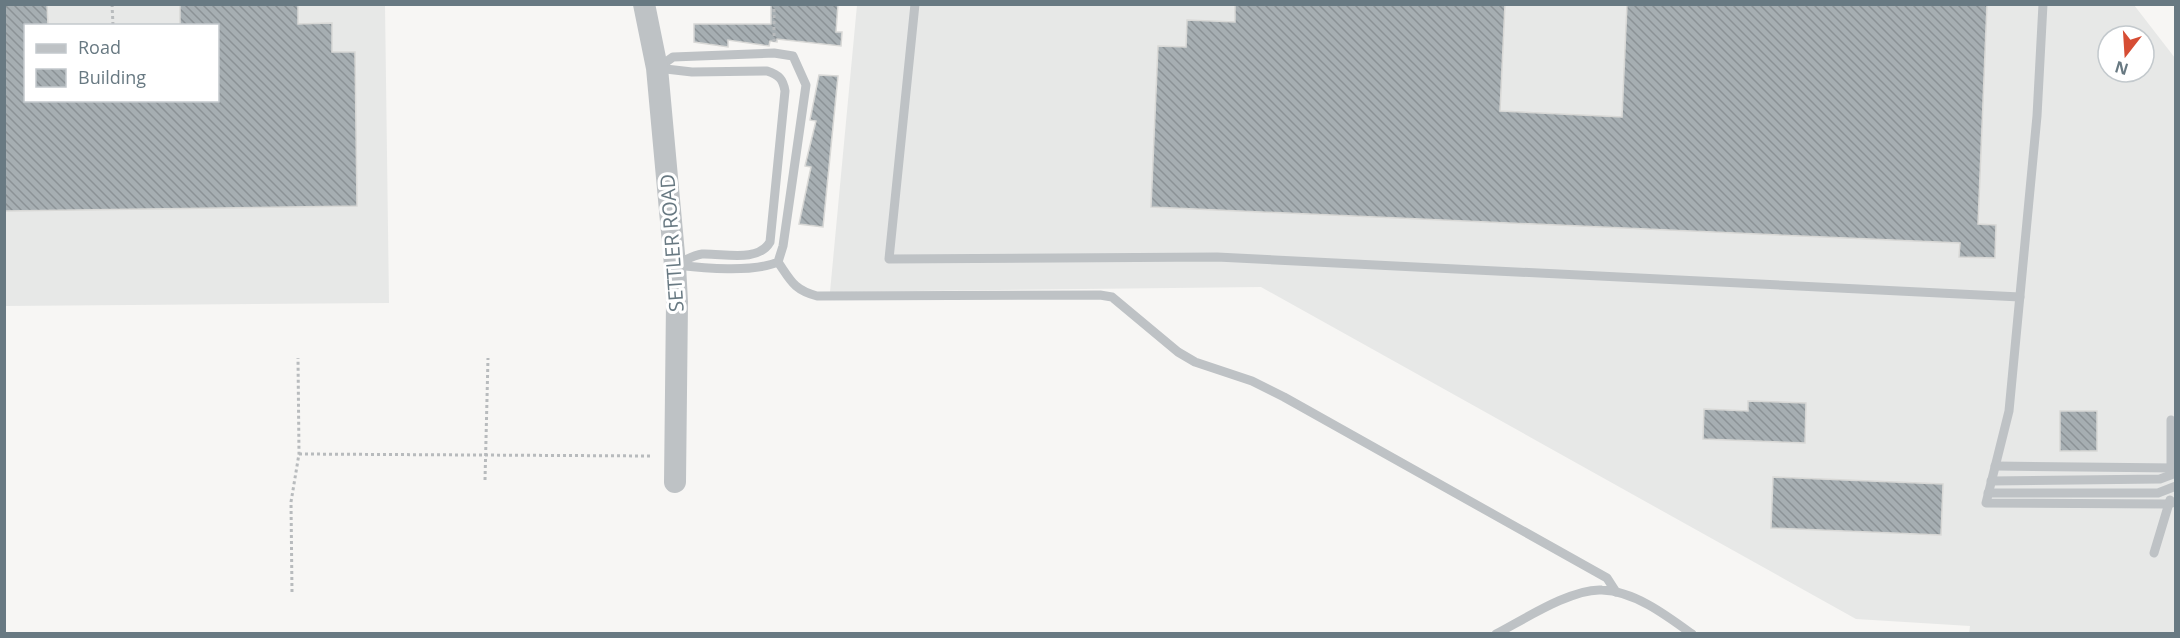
<svg xmlns="http://www.w3.org/2000/svg" width="2180" height="638" font-family="'Open Sans',sans-serif">
<style>
.built{fill:#e7e8e7;fill-rule:evenodd}
.building{fill:url(#building-back-hatch);stroke:#d8d8d6;stroke-width:1.5}
.lines{fill:none;stroke-linecap:round;stroke-linejoin:round}
.path{stroke:#b8bbbd;stroke-width:3;stroke-dasharray:3 3;stroke-linecap:butt}
.service{stroke:#bec2c5;stroke-width:9}
.tertiary{stroke:#bec2c5;stroke-width:22}
.labels{text-anchor:middle;stroke-width:6;stroke-linejoin:round;paint-order:stroke}
.street-label{font-size:20px;fill:#687982;stroke:#fff}
</style>
<defs>
<pattern id="building-back-hatch" width="6" height="6" patternUnits="userSpaceOnUse" patternTransform="scale(1.5)"><rect width="6" height="6" fill="#a6aeb2"/><path d="M-1 5l2 2M0 0l6 6M5-1l2 2" fill="none" stroke="#8b9296"/></pattern>
</defs>
<rect width="100%" height="100%" fill="#f7f6f4"/>
<g class="built">
<path d="M4,5H385L389,303L5,306ZM26,26H218V100H26Z"/>
<path d="M857,5H2134L2175,58V633L1969,634L1970,626L1856,619L1261,287L830,292ZM2108,36H2144V72H2108Z"/>
</g>
<g class="building">
<polygon points="4,4 47,4 48,26 26,26 26,100 218,100 218,26 180,26 180,4 298,4 298,24 332,23 332,52 355,52 357,206 4,211"/>
<polygon points="771,4 838,4 836,32 842,32 841,46 777,39 777,42 770,41 769,46 728,40 728,47 694,42 694,24 771,24"/>
<polygon points="1235,4 1505,4 1500,111 1622,117 1627,4 1987,4 1978,224 1996,225 1995,258 1959,257 1960,243 1151,207 1158,46 1186,47 1187,20 1235,22"/>
<polygon points="819,75 838,76 823,227 799,224 811,167 805,166 816,121 810,120"/>
<polygon points="1748,401 1806,403 1805,443 1703,439 1704,409 1748,411"/>
<rect x="2060" y="411" width="37" height="40"/>
<polygon points="1773,477 1943,484 1941,535 1771,528"/>
</g>
<g class="lines">
<g class="path">
<polyline points="112,4 113,25"/>
<polyline points="774,42 774,4"/>
<polyline points="299,454 651,456"/>
<polyline points="485,480 488,358"/>
<polyline points="292,592 291,502 299,454 298,358"/>
</g>
<g class="service">
<polyline points="915,4 889,259 1217,257 2020,297"/>
<polyline points="2043,4 2037,116 2009,411 1986,503 2166,504 2176,502"/>
<path d="M659,67L673,57L774,53L793,56L806,85L783,246L778,262C753,273 703,268 675,265"/>
<path d="M657,68L692,72L767,71C779,75 783,79 785,91L770,242C758,263 723,253 702,254C693,255 684,261 675,265"/>
<path d="M778,262C791,281 794,290 817,296L1100,295L1112,297L1178,352L1195,362L1252,381L1284,397L1607,578L1616,592"/>
<polyline points="2171,420 2171,474"/>
<polyline points="1995,466 2176,468"/>
<polyline points="1991,481 2160,479 2176,473"/>
<polyline points="1988,493 2158,493 2176,486"/>
<polyline points="2154,553 2170,500"/>
<path d="M1496,634C1523,620 1572,588 1602,590C1634,591 1666,615 1692,634"/>
</g>
<polyline class="tertiary" points="644,4 657,68 675,265 677,302 675,482"/>
</g>
<g class="labels">
<g class="street-label">
<text transform="translate(672 243) rotate(-94)" y="7">SETTLER ROAD</text>
</g>
</g>
<rect width="2180" height="638" fill="none" stroke="#687982" stroke-width="12"/>
<rect x="24" y="24" width="195" height="78" fill="#ffffff" stroke="#c3c9cd" stroke-width="1.5"/>
<rect x="36" y="44" width="30" height="9" fill="#bec2c5" stroke="#c3c9cd" stroke-width="1.5"/>
<text x="78" y="54" font-size="18" fill="#687982">Road</text>
<rect x="36" y="69" width="30" height="18" fill="url(#building-back-hatch)" stroke="#c3c9cd" stroke-width="1.5"/>
<text x="78" y="84" font-size="18" fill="#687982">Building</text>
<g transform="translate(2126 54) rotate(197)"><circle r="28" fill="#ffffff" stroke="#c3c9cd" stroke-width="1.5"/>
<path d="M0-4.5L10 22L0 15L-10 22Z" fill="#d64d34"/>
<text y="-9" font-size="16" font-weight="bold" text-anchor="middle" fill="#687982">N</text>
</g>
</svg>
